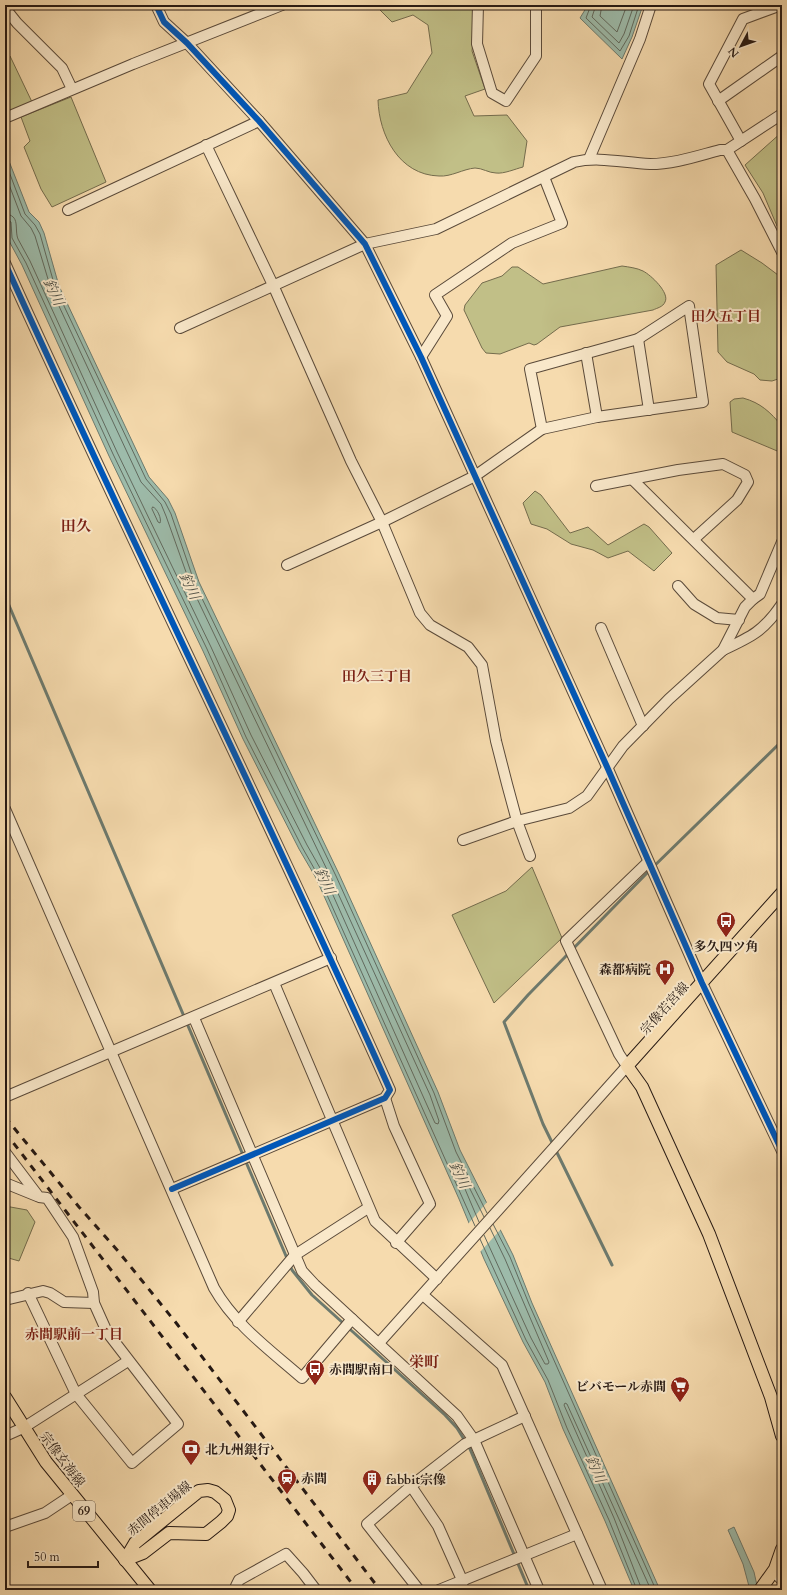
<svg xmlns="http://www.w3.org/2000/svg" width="787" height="1595" font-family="Cardo,'Noto Serif JP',serif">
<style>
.green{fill:#c1bf87;stroke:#746c4d}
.water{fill:#9dbbaa;stroke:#6d7a6e}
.pier{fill:#f6dbae}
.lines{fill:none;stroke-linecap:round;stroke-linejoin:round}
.shore{stroke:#626a5e;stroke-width:1}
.stream{stroke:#6d7a6e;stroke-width:3}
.minor-casing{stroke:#5a4a3a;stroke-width:12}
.major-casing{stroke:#261913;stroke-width:14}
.minor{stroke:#f9e8ca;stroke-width:10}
.major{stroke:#f6dbae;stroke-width:12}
.rail{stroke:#261913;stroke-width:3;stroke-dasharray:7 7;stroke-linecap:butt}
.cycleway-casing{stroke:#f9e8ca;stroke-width:8}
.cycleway{stroke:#0057b8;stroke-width:6}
.labels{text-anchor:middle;stroke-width:4;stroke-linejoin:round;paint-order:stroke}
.shield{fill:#f9e8ca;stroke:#65574a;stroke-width:1}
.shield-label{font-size:12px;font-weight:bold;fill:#261913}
.poi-label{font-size:13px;font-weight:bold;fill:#261913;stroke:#f9e8ca;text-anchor:start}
.street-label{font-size:13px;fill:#261913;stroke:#f9e8ca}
.water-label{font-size:14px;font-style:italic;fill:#505248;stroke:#f9e8ca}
.neighbourhood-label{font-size:14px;font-weight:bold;fill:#7a1f14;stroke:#f9e8ca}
.quarter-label{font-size:15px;font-weight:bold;fill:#7a1f14;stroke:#f9e8ca}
</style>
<rect width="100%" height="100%" fill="#f6dbae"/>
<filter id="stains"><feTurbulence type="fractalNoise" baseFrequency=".005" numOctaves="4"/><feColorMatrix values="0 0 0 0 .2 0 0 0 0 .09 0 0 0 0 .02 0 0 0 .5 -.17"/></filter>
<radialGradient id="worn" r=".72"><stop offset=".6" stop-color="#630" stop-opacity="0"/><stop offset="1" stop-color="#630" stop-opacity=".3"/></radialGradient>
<g class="green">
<path d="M375,5H477L472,51L485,89L465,96L474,116L507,115L527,141L523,167C515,169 504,174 496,173C489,173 482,168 475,168C463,169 451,177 439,176C399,175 379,135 378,100L407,93L432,53L428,25L413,15L392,22Z"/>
<polygon points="10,56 32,102 10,111 5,99 5,58"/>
<polygon points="71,97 106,182 52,207 41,189 24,147 30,141 21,117"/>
<polygon points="782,132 782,232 777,226 763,193 745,165"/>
<polygon points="741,250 762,263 782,278 782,310 780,312 778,326 782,331 781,378 772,381 760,380 754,374 727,362 718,352 716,265"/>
<path d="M622,266C629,267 637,268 643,271C651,275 670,293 665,302C663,307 657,308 653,310L560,327L537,344L534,345L529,343L500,354L486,353L482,348L464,310L465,305L482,283L502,276L512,267H518L543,284Z"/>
<path d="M743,398C761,403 770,412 782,426V453L732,432L730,402L734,399Z"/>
<polygon points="535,491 541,495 570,533 588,527 608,545 644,524 649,527 672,553 654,571 628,551 608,558 593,550 571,544 547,529 531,524 523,503"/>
<polygon points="532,867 562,938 494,1003 452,915 506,891"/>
<polygon points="5,1206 27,1210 35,1222 19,1261 5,1257"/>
</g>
<g class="water">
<polygon points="588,5 643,5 632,37 622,59 580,18"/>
<polygon points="5,151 29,212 39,222 44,233 59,286 149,477 168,499 175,513 199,582 339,874 438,1092 460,1150 513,1255 532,1303 660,1590 634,1590 605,1521 563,1429 545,1382 523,1342 484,1259 459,1199 316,878 299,849 243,739 203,651 109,456 22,265 8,239 8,226 5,219"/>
<polygon points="734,1527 754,1572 758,1590 750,1590 743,1564 728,1530"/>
</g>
<polygon class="pier" points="488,1201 502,1228 480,1252 468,1224"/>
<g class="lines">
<g class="shore">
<polyline points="591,5 586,18 620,51 629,36 639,5"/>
<polyline points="596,5 592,17 619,43 624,34 634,5"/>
<polyline points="602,5 600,16 617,32 627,5"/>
<polyline points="5,161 25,214 35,225 40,234 55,287 146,479 165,502 171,514 195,584 336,876 434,1093 456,1152 487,1213"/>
<path d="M5,174L21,216L31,228L35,236L51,289L141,482L161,504L166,516L191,586L331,878L430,1095L439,1121L438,1124L435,1123L324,875L307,845L251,735L211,647L117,452L30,261C26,254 22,246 18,239C14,229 21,215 5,214"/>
<polyline points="5,219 11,222 12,238 26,263 113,454 207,649 246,737 302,847 319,877 475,1226"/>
<path d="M153,507C157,508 162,519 160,523L158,522L152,509Z"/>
<polyline points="479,1222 465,1189 466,1187 469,1187 484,1217"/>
<polyline points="493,1224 510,1257 529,1304 656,1590"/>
<polyline points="484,1235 531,1338 545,1364 548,1364 549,1362 505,1259 490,1228"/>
<polyline points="480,1239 526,1340 548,1380 567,1428 609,1520 637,1590"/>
<polyline points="642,1590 614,1518 564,1405 565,1403 567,1404 651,1590"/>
</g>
<g class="stream">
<polyline points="5,596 292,1270 312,1295 445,1415 457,1428 470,1449 529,1590"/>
<polyline points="612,1265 543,1124 504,1022 528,995 647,873 782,741"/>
</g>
<defs>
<g id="minor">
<polyline points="156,5 164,22 187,43 259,121 365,244 421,357 608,769 702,983 782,1151"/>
<polyline points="478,5 477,44 492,93 506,101 536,56 536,5"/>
<polyline points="5,8 17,23 62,68 72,89"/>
<polyline points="718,101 782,56"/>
<polyline points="5,118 133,64 282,5"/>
<polyline points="741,141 709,84 743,19 781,5"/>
<polyline points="206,145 273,285 351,461 382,522 420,613 430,625 468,647 482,665 496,741 507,784 517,821 530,856"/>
<polyline points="727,150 755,199 782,252"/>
<polyline points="589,159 640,39 651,5"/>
<polyline points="68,210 259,121"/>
<path d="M5,263C130,540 266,812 390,1090L385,1098L172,1189"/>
<polygon points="689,306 703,402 597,417 542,429 530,369 638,339"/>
<path d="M180,328L365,244L436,229L574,162C599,156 624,163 650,164C674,164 697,156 720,150H727L782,114"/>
<polyline points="638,339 649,410"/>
<polyline points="586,353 597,417"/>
<polyline points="421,357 447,316 435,295 512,243 562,223 544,177"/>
<polyline points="596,486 678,470 723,464 745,475 748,482 737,500 694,539"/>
<polyline points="287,565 382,522 475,476 542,429"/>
<polyline points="678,586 694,604 717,618 739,620"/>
<polyline points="753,599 760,594 782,542"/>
<polyline points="601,628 643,726"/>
<path d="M723,650C751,637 764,631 782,604"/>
<path d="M5,809L214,1288C235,1325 270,1350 302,1378L352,1319"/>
<polyline points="463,840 517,821 569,808 587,796 623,746 669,699 723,650 745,607 753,599 632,479"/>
<polyline points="274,983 375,1221 437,1279"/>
<polyline points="194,1018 302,1271 315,1285 457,1416 474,1440 539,1590"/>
<polyline points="5,1097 331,958"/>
<polyline points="385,1098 394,1126 430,1204 396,1243"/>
<polyline points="5,1152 39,1197 47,1198 73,1237 93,1292 94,1303 107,1332 178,1424 132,1463 76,1394 28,1293"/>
<polyline points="5,1183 37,1196"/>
<polyline points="423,1295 502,1365 602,1590"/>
<polyline points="5,1300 43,1291 50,1293 64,1302 94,1303"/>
<polyline points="238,1322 295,1255 368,1208"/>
<polyline points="379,1343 627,1066 619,1054 566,941 648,862"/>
<polyline points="5,1436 23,1428 128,1361"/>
<polyline points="411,1486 438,1526 463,1582"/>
<polyline points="5,1527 45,1513 72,1495"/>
<polyline points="773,1571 782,1580"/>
<polyline points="239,1590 236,1586 239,1580 286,1554 303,1573 316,1590"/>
<polyline points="419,1590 367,1524 411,1486 465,1444 525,1416"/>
<polyline points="439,1590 577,1534"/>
</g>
<g id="major">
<polyline points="782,893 627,1066 642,1087 709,1234 771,1397 782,1436"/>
<polyline points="5,1397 46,1462 150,1590"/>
<polygon points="208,1490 215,1492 225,1500 229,1510 227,1516 221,1522 206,1534 169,1533 143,1553 125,1560 135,1543 199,1491"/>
<polyline points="760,1590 775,1569 782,1549"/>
</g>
</defs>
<use href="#minor" class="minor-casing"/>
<use href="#major" class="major-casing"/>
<use href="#minor" class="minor"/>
<use href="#major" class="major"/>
<g class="rail">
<polyline points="5,1117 79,1207 118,1251 177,1324 380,1590"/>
<polyline points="5,1132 357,1590"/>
</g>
<defs>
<g id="cycleway">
<polyline points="156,5 164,22 187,43 259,121 365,244 421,357 608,769 702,983 782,1151"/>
<path d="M5,263C130,540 266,812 390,1090L385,1098L172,1189"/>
</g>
</defs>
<use href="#cycleway" class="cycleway-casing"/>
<use href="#cycleway" class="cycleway"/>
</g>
<defs>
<symbol id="bus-pin" viewBox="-11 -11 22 30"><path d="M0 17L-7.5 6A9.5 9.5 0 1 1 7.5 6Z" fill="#8f2418" stroke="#f9e8ca"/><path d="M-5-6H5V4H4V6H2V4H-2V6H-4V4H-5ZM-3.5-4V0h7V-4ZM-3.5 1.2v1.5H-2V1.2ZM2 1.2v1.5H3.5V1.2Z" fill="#fff"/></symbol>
<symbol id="hospital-pin" viewBox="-11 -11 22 30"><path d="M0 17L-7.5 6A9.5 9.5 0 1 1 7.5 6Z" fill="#8f2418" stroke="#f9e8ca"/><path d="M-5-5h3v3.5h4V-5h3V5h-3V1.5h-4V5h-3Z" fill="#fff"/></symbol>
<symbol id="supermarket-pin" viewBox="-11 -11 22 30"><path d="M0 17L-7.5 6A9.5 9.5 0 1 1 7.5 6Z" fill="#8f2418" stroke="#f9e8ca"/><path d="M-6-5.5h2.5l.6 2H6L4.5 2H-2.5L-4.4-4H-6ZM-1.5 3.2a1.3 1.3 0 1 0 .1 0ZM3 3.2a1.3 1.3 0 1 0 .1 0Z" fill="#fff"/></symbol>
<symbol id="bank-pin" viewBox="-11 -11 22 30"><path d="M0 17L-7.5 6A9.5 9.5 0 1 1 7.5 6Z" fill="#8f2418" stroke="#f9e8ca"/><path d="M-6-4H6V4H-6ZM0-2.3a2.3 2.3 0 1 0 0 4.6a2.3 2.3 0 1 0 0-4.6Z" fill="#fff"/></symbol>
<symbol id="station-pin" viewBox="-11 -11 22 30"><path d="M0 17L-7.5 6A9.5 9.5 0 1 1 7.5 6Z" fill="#8f2418" stroke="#f9e8ca"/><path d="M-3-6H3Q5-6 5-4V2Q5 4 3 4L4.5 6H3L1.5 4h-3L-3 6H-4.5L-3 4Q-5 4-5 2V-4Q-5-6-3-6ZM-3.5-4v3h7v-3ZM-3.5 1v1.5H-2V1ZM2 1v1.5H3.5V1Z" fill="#fff"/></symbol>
<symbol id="building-pin" viewBox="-11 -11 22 30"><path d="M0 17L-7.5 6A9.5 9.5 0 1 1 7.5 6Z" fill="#8f2418" stroke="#f9e8ca"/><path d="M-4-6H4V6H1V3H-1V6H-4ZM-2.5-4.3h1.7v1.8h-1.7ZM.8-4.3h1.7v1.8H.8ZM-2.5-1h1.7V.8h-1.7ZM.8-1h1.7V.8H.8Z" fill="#fff"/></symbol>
</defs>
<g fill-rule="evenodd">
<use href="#bus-pin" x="715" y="910" width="22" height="30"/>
<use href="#hospital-pin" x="654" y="958" width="22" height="30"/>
<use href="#bus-pin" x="304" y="1358" width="22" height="30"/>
<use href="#supermarket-pin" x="669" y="1375" width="22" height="30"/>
<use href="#bank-pin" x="180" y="1438" width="22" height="30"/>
<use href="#station-pin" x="276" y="1467" width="22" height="30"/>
<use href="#building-pin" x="361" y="1468" width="22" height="30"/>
</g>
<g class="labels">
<rect class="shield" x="73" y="1501" width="22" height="20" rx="3"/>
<g class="shield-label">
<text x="84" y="1515">69</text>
</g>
<g class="poi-label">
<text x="726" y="951" text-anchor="middle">多久四ツ角</text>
<text x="651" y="974" text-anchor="end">森都病院</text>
<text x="329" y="1374">赤間駅南口</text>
<text x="666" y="1391" text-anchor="end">ビバモール赤間</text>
<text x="205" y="1454">北九州銀行</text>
<text x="301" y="1483">赤間</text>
<text x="386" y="1484">fabbit宗像</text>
</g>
<g class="street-label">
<text transform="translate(664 1008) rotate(-48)" y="5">宗像若宮線</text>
<text transform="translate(63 1459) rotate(53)" y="5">宗像玄海線</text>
<text transform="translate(159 1508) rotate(-39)" y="5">赤間停車場線</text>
</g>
<g class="water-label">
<text transform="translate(54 292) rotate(65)" y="5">釣川</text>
<text transform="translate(190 586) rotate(65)" y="5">釣川</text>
<text transform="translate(325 881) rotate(65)" y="5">釣川</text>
<text transform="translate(460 1175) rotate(65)" y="5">釣川</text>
<text transform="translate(596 1469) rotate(66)" y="5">釣川</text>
</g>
<g class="neighbourhood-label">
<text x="726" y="321">田久五丁目</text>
<text x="377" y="681">田久三丁目</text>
<text x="74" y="1339">赤間駅前一丁目</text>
</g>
<g class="quarter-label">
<text x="76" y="531">田久</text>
<text x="424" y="1367">栄町</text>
</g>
</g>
<rect width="787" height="1595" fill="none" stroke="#f6dbae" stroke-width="20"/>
<rect x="6" y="6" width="775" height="1583" fill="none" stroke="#261913" stroke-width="2"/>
<rect x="10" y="10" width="767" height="1575" fill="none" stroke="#261913"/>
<g transform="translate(741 46) rotate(229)" stroke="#f9e8ca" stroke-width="3" paint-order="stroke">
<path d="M0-3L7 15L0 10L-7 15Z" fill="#261913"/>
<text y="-6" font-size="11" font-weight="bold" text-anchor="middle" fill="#261913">N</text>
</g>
<path d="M28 1561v6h70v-6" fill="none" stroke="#261913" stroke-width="2"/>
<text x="34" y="1561" font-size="12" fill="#261913" stroke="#f9e8ca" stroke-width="3" paint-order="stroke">50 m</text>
<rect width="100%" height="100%" filter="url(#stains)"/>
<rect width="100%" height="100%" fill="url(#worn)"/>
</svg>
